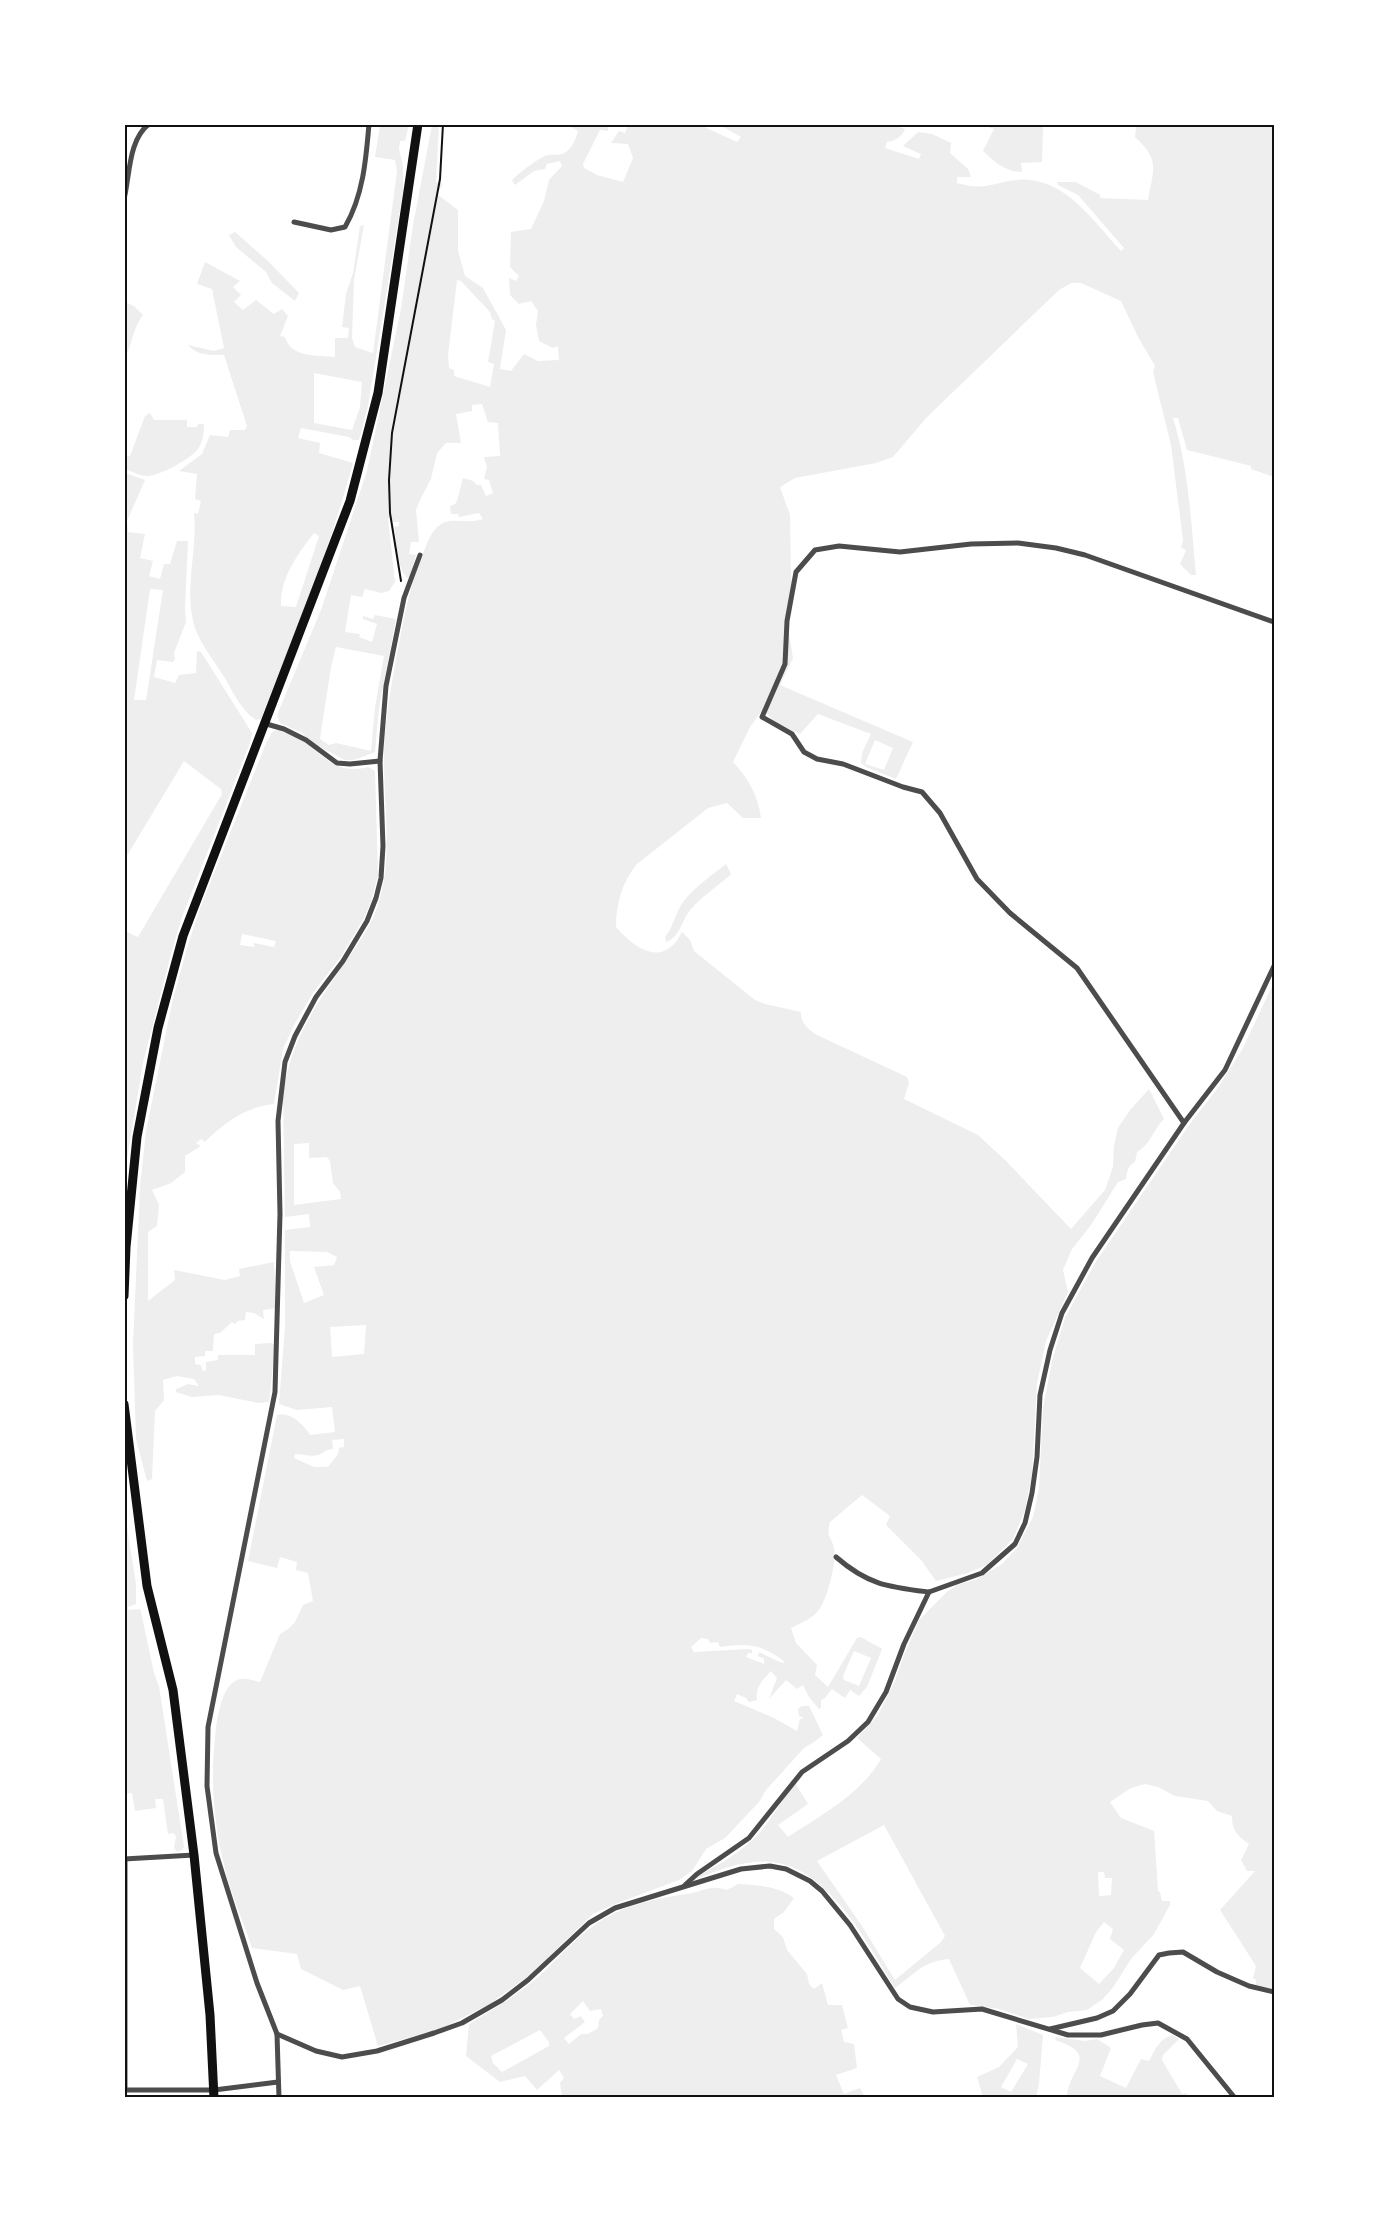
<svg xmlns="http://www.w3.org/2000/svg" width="1399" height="2222" font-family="Merriweather,serif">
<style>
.green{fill:#eee;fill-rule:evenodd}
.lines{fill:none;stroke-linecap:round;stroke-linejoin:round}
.path{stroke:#111;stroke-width:2}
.minor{stroke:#4c4c4c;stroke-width:5}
.primary{stroke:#111;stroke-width:9}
.neatline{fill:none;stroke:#111;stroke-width:2}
</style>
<rect width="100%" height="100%" fill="#fff"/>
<g class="green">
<path d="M380,125H409L405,141H400L399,149L403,166V191L368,406L359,440H353L349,437L301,428L298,438L320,443L319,453L353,463C330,548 297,630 264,711L261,719L256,720C242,711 234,694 226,680C216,663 202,647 195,628C183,591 198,550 194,513L198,514L201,501L195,499L197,474L179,471L202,454L210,435L228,437L230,430H245L247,426L224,355C211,355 197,356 188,345L214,351L224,348L212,289L197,284L205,262L240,281L233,287L241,295L234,302L243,310L256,300L274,314L282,309L288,316L280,336L285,337C291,358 317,355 335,357V338H348L349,328L342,327L346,294L353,273L360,226L364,225L354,280L352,338L355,347L373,353L397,171L395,160L375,157ZM314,373L362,382L360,407L352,430L314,423ZM314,533L319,536L296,607L281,606C280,578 297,555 314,533Z"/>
<path d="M432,125H439L436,182L443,184L437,194L458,210V251L465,276L483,288L506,330L500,369L511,371L524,354L538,361L559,360L558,346L553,348L539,341L536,325L538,311L531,301L519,304L510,295L509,278L516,281L519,276L510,267L511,232L531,229L544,201L549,180L562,166L560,161L547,164L545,169L534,171L515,185L512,180C521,171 532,163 543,157C549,153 555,156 562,154C571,151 576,139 578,131L568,125H608V131L600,130L583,164L584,168L597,175L623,182L633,158L628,144L611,143L619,131L625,133L628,125H700L737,142L741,137L720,125H894L905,129C902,137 895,141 887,142L885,148L919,159L921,154L903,146L918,132L932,134L951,143L950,153L968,169L971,177H957V183C984,191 991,183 1017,180C1063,175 1093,221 1121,251L1124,248L1078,195L1058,185L1057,182H1076L1100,195V198L1148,200C1153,169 1161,161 1135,137L1136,127L1124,125H1274V477L1251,469V466L1187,450L1178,418H1173C1189,469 1191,522 1196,575H1191L1180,564L1186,550L1181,548L1183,540L1171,445L1153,372L1155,366L1138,337L1121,301L1081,283H1071L1059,290L927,417L893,457L876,463L795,478L780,487L790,515L791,579L794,595L787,621L793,658L780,685L913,742L896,779L866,767L861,763L862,753L871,734L818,714L800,734L774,722L766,712H761L750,727L733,762C748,778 758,795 761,818H743L727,803L708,808L637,864C622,882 616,904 616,927C636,950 664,968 682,932L690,940L694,951L755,1000L765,1004L801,1012C800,1023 808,1028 815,1034L907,1077L909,1083L904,1099L978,1135L1006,1161L1071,1229L1105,1190L1113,1167L1114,1146L1118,1128L1130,1110L1149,1089L1164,1119C1153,1130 1150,1145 1137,1152L1135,1162C1128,1166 1127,1171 1126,1179L1118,1182L1091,1225L1072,1249L1063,1270L1068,1292L1046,1341L1037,1383L1032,1474L1025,1510L1013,1539L987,1565L968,1573L936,1581L921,1560L886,1525L890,1516L862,1495L830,1522C826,1539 831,1535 834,1548C837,1562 827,1600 818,1611C812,1619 799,1624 791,1628L796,1643L817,1665L815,1675L828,1687L857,1638L861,1637L882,1649L867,1687L859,1696L850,1690L845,1698L832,1689L824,1699L821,1700V1708L819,1709L809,1697L803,1685L797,1689L786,1680L769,1699L777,1678L771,1671C763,1679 755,1688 757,1700L749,1702L746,1698L737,1694L734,1701L774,1718L797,1731L800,1719L804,1718L799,1716L798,1709L802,1706H809L823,1735L814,1742L804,1748L766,1790L759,1802L725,1838L706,1849L692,1871L679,1880L615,1904L593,1914L531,1974L488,2005L438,2030L378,2046L360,1986L343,1990L301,1969L297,1954L252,1948C245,1927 237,1908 230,1887C214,1833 209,1784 216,1728C218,1714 223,1680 242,1679C247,1678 254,1681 260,1682L280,1634L288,1629L295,1622L303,1605L313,1601L308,1573L296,1570L297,1562L280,1557L277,1568L248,1561L277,1415C290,1411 303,1424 310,1435L335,1432L332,1407L297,1410L279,1404L285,1327V1230L310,1227L309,1214L285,1217L283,1096C289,1046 312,1010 340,970C355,948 374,924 380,898C393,851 383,801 384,753C385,719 391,687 397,654C403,623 408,592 420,562C425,550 430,529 443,523C452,518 470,524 483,519L479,513L459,517L458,514H451L450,506L455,504L457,501L463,478L473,481L477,485H481L486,496L493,493L489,480L484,479L487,467L484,457L500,456L498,423L488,422L482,404L472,405V411L456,414L461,443H446L437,453L431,479L421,498L416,510L419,542H411L409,554L416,555L410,577L407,578C396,565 397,543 394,527L399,526V522H393L391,518H388L395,582L389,591L381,593L365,589L362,597L351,595L345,632L360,634L359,637L372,642L377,624L363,619V616L373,619L375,615L396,619L379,708L375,752L354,760H345L314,744L302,733L280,723L277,715L321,610L367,471L401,309L413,225ZM457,280L461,281L490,312L492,319L495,321L488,362L494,364L490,387L454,376V370L449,368L448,355ZM336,647L384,656L375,707L371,751L336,743L329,745L320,739L331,667ZM875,740L893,748L884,770L865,764ZM309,1143V1158L327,1157L330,1161L333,1183L340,1192L341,1199L294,1205V1144ZM290,1251L327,1252L337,1257L334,1265L314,1267L324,1295L304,1303L290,1261ZM366,1325L364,1354L332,1357L330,1327ZM344,1439V1447L339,1448L338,1454L328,1467H314L294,1458L295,1454C302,1454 311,1457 318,1455C324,1453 326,1449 333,1449L332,1440ZM701,1638L708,1639L710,1643L718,1642L720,1647C747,1643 762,1644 785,1662L782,1663L759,1652L758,1656L764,1659V1664L746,1657L748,1653H752V1650L748,1649L694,1652L691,1647ZM854,1651L871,1658L859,1686L844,1680L843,1676Z"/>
<path d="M983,125H1043L1042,162L1021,163L1022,172C1005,172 995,162 983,151L994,129Z"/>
<polygon points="235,232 268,261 299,293 295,301 272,283 266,272 236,247 229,235"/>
<path d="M125,302L134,306L143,315C133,327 132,345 125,358Z"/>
<path d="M150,413L154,420H187V427H197L198,424H204C204,433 203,443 197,450C189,460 159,476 147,476C140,476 131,471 125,469V457L130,456L145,416Z"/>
<path d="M125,473L145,480L127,521L128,532L145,534L140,558L153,561L149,576L160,579L164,564H170L177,541H188L185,607L186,622L174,653L175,659L173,662L157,660L154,677L175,683L179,675L196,673L197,651L201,652L252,733L250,743L182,917L171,954L143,1063L125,1171V931L138,937L222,794L221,789L184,761L125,859ZM150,589L163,590L146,700H134Z"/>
<path d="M278,730C287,733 296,737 304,742C328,758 336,775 368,767L375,771L378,876L371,902L363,920L340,958L313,993L294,1025L283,1049L274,1104C246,1107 225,1122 205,1142L201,1139L196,1143L201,1146L185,1156V1172L171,1183L152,1190L159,1205L157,1226L148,1232V1301L175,1280L174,1270L225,1280L240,1276L239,1269L274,1262L276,1308L263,1310L264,1319L254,1313L246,1312L245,1320L238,1321L235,1324L232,1322L220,1333L214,1334L213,1351H205V1356L195,1357V1364L201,1365L202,1370L206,1371V1362L218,1360V1355H255V1344L271,1343L275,1345L269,1402L258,1403L219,1395L192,1397L176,1392V1389L188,1384L199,1386L194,1379L177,1376L163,1380L164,1400L155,1411L152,1479L147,1481L136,1439L133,1345L140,1187L146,1131L172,1003L187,948L200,908L267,741L273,731ZM242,934L276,941L274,947L254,943V947L240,945Z"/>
<path d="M726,864L731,874C718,886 702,896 691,909C682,919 680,938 666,942L665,937C673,927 674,918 680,907C688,892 712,875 726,864Z"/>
<path d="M1274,982V1990L1256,1985V1980L1253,1978L1256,1966L1220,1910L1255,1871H1247L1241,1860L1249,1844C1237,1836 1232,1830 1232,1816L1217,1811L1208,1801L1175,1796L1158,1787L1145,1784L1131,1788L1110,1802L1121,1818L1154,1831L1158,1891L1160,1892L1162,1901H1170V1905L1154,1934L1131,1959L1114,1986L1103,1999L1087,2010L1068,2012L1053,2017L1029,2019L999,2009L970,2005L949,1959C923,1961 915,1974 895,1988C868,1945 833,1875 779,1863C751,1857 719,1869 694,1880L693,1879C718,1865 743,1852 762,1830C774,1815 783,1798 795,1783L808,1804L778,1825L788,1837C821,1815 861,1794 881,1759L857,1738L878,1715L895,1681L904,1655L919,1620L947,1592L957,1585L975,1580L1002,1564L1017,1548L1033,1517L1039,1488L1043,1408L1052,1361L1065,1318L1095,1263L1189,1125L1217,1089L1242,1050ZM884,1825L945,1936L941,1942L895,1980L862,1926L817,1861ZM1098,1872H1104L1105,1878H1112L1111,1895L1099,1896ZM1104,1922L1113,1929L1110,1939L1124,1950L1114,1968L1099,1984L1080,1968L1096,1932Z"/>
<polygon points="124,1508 136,1584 136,1604 128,1607 128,1610 140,1609 141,1612 154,1673 159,1686 184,1847 182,1850 177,1852 174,1848 176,1836 173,1833 168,1834 163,1799 155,1799 156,1808 135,1811 132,1793 125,1794"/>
<path d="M738,1884C758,1885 778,1886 794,1898L784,1912L774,1919V1929L783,1937L787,1950L807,1974L809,1984L814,1989L822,1983L828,2005H842L848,2028L841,2030L844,2042L854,2044L857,2068L836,2075L844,2094L860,2088L865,2097H558L562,2096L560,2083L564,2078L559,2070L537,2090L525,2076L500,2082L466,2056L469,2024C493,2010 517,1995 538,1977C559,1958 578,1934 604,1919C629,1904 658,1898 687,1894C704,1891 710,1884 727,1890ZM583,2001L590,2011L601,2009L603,2016L599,2020L598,2028L588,2034H581L569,2044L564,2038L585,2022L581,2016L574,2019L570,2014ZM540,2030L549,2042V2046L502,2072L493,2063L491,2056Z"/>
<path d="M1016,2024L1043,2035L1039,2084L1036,2097H983L977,2077L999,2067L1018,2047ZM1017,2059L1028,2064L1011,2092L1001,2087Z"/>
<path d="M1172,2035L1179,2039L1163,2055L1162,2060L1182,2094L1186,2093L1189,2097H1067C1069,2068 1101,2055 1055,2040L1056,2037L1085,2041L1097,2039L1111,2048L1100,2076L1126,2088L1141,2059L1149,2061C1155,2050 1159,2039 1172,2035Z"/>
</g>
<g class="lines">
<polyline class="path" points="401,581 390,513 389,480 392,433 440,179 443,124"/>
<g class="minor">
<path d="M124,199C130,176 128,140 149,124"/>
<path d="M294,222L331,230L345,227C363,196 366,160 369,124"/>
<polyline points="263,723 284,729 306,740 337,763 350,764 380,761"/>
<polyline points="1184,1123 1077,968 1010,913 977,879 940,813 922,792 903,787 843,764 817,759 804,752 792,734 762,717 785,664 787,621 796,572 815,550 839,546 900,552 971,544 1018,543 1056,548 1085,555 1274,622"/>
<path d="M836,1557C868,1585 889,1587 929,1592"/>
<polyline points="124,1859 194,1855"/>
<polyline points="685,1885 697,1874 749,1838 802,1772 848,1741 868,1722 886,1692 904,1644 929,1592 982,1573 1015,1544 1025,1523 1032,1493 1037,1457 1040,1395 1050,1350 1062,1313 1092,1258 1184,1123 1225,1070 1274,966"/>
<polyline points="1050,2029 1097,2018 1113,2011 1130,1994 1159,1955 1169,1953 1183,1952 1217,1972 1249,1986 1274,1992"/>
<polyline points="277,2034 316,2051 342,2057 377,2051 434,2033 462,2023 502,2000 528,1980 589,1923 615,1908 741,1869 770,1866 786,1869 810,1881 822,1891 850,1925 898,1999 910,2007 933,2012 982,2009 1068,2035 1101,2035 1142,2025 1158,2023 1187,2039 1235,2098"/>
<polyline points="124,2090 214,2090 278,2082"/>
<polyline points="125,2090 125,1860"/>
<polyline points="279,2098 277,2034 257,1983 216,1853 207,1786 208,1727 275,1392 280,1214 278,1121 285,1062 295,1036 316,997 343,961 367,921 376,898 381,878 383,846 380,761 386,686 404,598 420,555"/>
</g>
<g class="primary">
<polyline points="124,1296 126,1247 137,1137 158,1028 183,936 350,501 378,393 418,124"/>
<polyline points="124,1404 147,1586 173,1690 194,1855 210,2015 214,2098"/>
</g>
</g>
<rect width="1399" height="2222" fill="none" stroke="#ffffff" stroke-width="252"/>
<rect x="126" y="126" width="1147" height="1970" class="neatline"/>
</svg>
